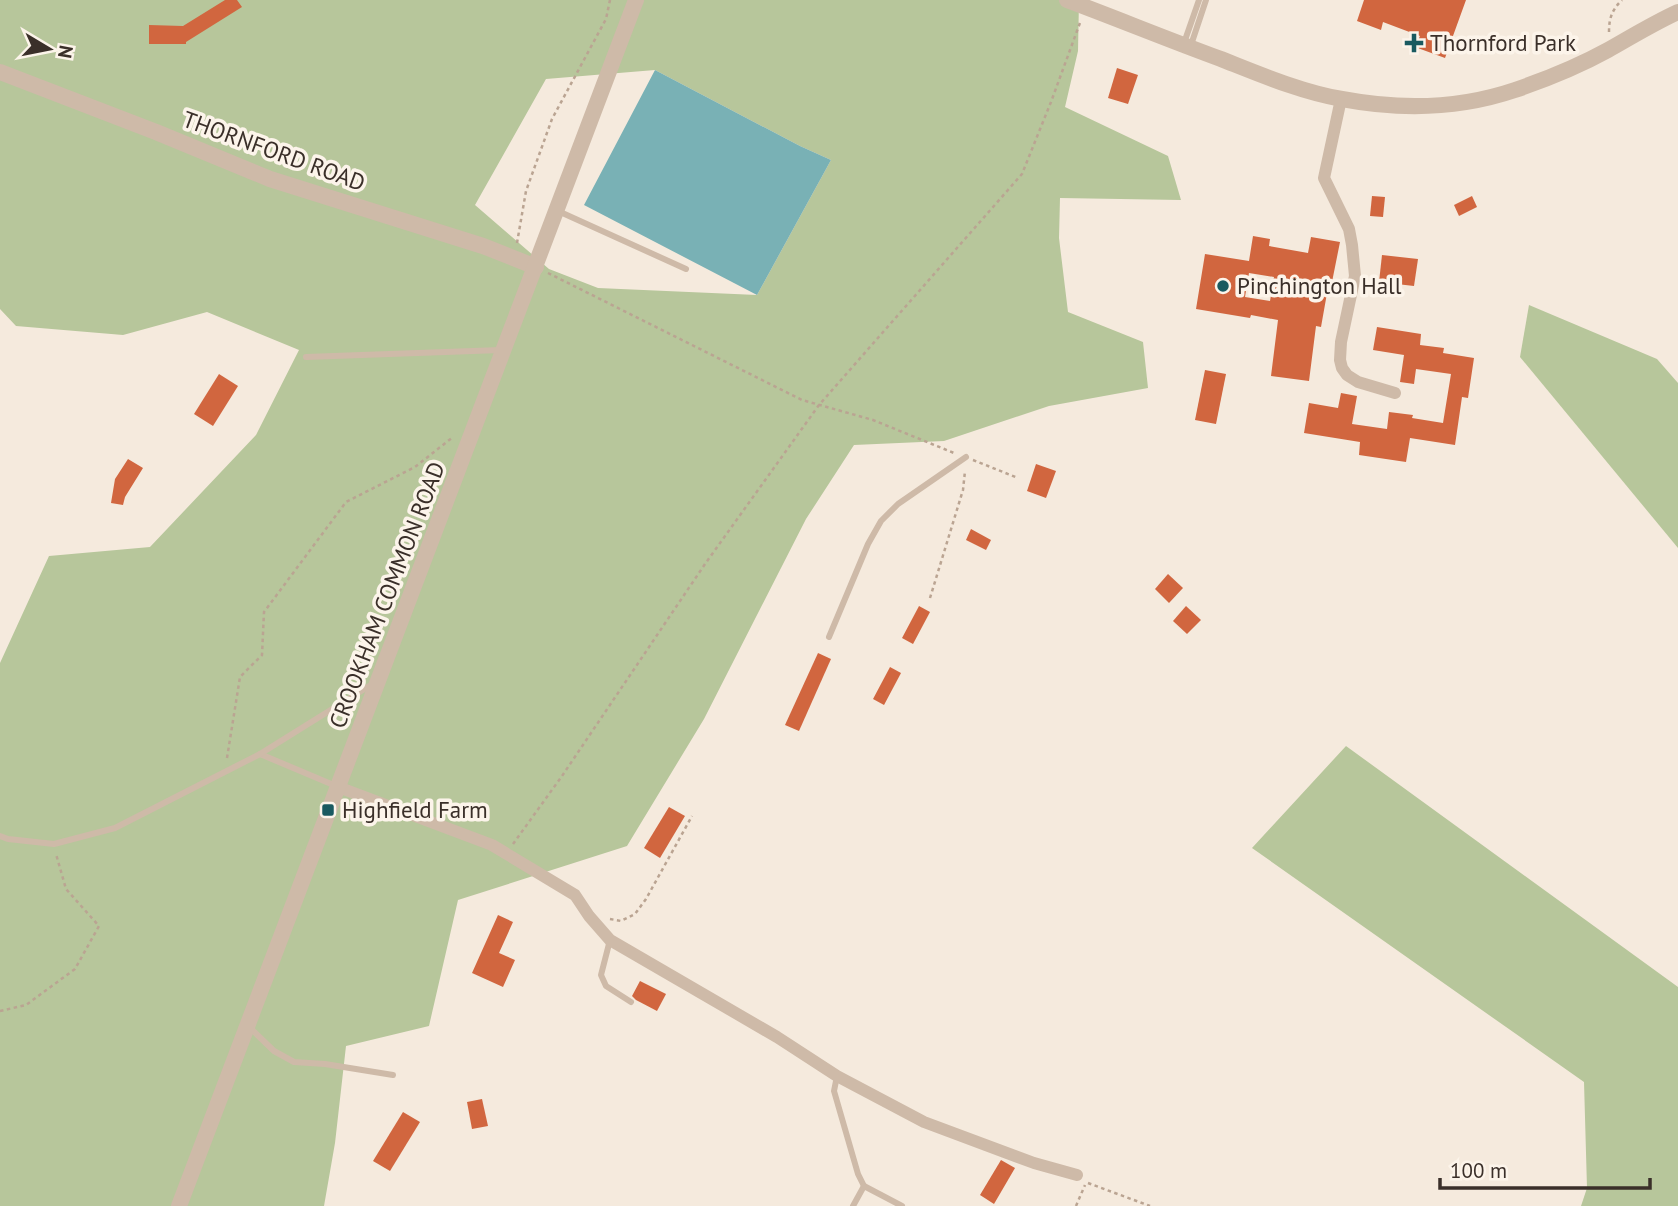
<svg xmlns="http://www.w3.org/2000/svg" width="1678" height="1206" font-family="'PT Sans',sans-serif">
<style>
.green{fill:#b7c69b;fill-rule:evenodd}
.water{fill:#79b1b5}
.building{fill:#d1663f;fill-rule:evenodd}
.lines{fill:none;stroke-linecap:round;stroke-linejoin:round}
.path{stroke:#baa492;stroke-width:2.5;stroke-dasharray:3.5 3.5;stroke-linecap:butt}
.service{stroke:#cebaa8;stroke-width:6}
.minor{stroke:#cebaa8;stroke-width:12}
.tertiary{stroke:#cebaa8;stroke-width:16}
.poi-dot{fill:#1a5a60;stroke:#fcf4ea;stroke-width:2.5}
.labels{text-anchor:middle;stroke-width:7;stroke-linejoin:round;paint-order:stroke}
.poi-label{font-size:23px;fill:#3a2f29;stroke:#fcf4ea;text-anchor:start}
.street-label{font-size:23px;fill:#3a2f29;stroke:#fcf4ea}
</style>
<rect width="100%" height="100%" fill="#f5eadd"/>
<g class="green">
<path d="M0,0H1079L1078,51L1065,107L1168,156L1181,200L1060,198L1059,238L1068,312L1143,342L1148,388L1049,406L944,441L854,445L806,519L704,719L627,846L458,900L429,1026L346,1046L335,1143L324,1206H0V663L49,556L150,547L256,435L299,350L207,312L123,335L16,326L0,309ZM655,70L800,146L831,160L757,295L598,288L549,269L475,205L546,79Z"/>
<polygon points="1529,305 1657,359 1678,383 1678,548 1520,357"/>
<polygon points="1346,746 1678,987 1678,1206 1581,1206 1587,1188 1584,1082 1252,848"/>
</g>
<polygon class="water" points="655,70 800,146 831,160 757,295 584,205"/>
<g class="building">
<polygon points="225,0 237,0 242,7 186,42 186,44 149,44 149,25 183,26"/>
<polygon points="1364,0 1466,0 1445,58 1415,47 1420,36 1383,22 1381,30 1357,21"/>
<polygon points="1117,68 1138,75 1128,104 1108,98"/>
<polygon points="1372,196 1385,197 1383,217 1370,216"/>
<polygon points="1472,196 1477,207 1459,216 1454,205"/>
<path d="M1253,236L1270,239L1269,246L1308,253L1311,237L1340,242L1332,282H1329L1321,327L1316,326L1309,381L1271,376L1278,320L1251,315L1250,318L1196,309L1205,254L1249,261ZM1249,273L1274,277L1270,301L1245,297Z"/>
<polygon points="1382,255 1418,259 1414,286 1379,282"/>
<polygon points="1377,327 1421,334 1420,345 1444,348 1443,353 1474,358 1468,398 1462,397 1455,445 1410,438 1406,462 1359,455 1360,442 1304,433 1309,403 1338,408 1341,393 1357,396 1352,424 1387,429 1389,412 1413,415 1412,418 1443,423 1451,374 1416,369 1414,384 1400,382 1404,355 1373,350"/>
<polygon points="1205,370 1226,374 1216,424 1195,420"/>
<polygon points="219,374 238,386 213,426 194,414"/>
<polygon points="128,459 143,468 125,497 123,505 111,503 115,479"/>
<polygon points="1036,464 1056,471 1046,498 1027,491"/>
<polygon points="971,529 991,540 986,550 966,540"/>
<polygon points="1168,574 1183,588 1169,603 1155,589"/>
<polygon points="919,606 930,612 913,644 902,638"/>
<polygon points="1186,606 1201,620 1187,634 1173,621"/>
<polygon points="818,653 831,659 799,731 785,725"/>
<polygon points="890,667 901,673 884,705 873,699"/>
<polygon points="669,807 685,816 660,858 644,848"/>
<polygon points="498,915 513,922 499,953 515,960 503,987 472,973"/>
<polygon points="640,981 666,994 657,1011 636,1000 632,996"/>
<polygon points="482,1099 488,1126 472,1129 467,1102"/>
<polygon points="403,1112 420,1122 390,1171 373,1161"/>
<polygon points="1001,1160 1015,1168 994,1204 980,1195"/>
</g>
<g class="lines">
<g class="path">
<path d="M1609,32C1609,18 1612,10 1622,0"/>
<polyline points="517,243 526,191 552,119 606,19 610,0"/>
<polyline points="548,273 802,400 873,420 954,453"/>
<polyline points="973,460 1018,478"/>
<polyline points="930,598 963,490 965,471"/>
<polyline points="227,758 240,677 262,655 264,612 346,502 415,467 453,437"/>
<polyline points="513,844 562,776 705,564 819,405 1022,174 1051,102 1081,20"/>
<polyline points="610,919 621,921 635,914 646,899 692,816"/>
<polyline points="0,1011 26,1005 75,969 99,926 66,889 56,854"/>
<polyline points="1088,1183 1150,1206"/>
<polyline points="1076,1206 1085,1185"/>
</g>
<g class="service">
<polyline points="1184,43 1199,0"/>
<polyline points="1190,48 1206,0"/>
<polyline points="558,211 686,269"/>
<polyline points="306,357 501,350"/>
<polyline points="829,637 868,544 881,521 898,504 966,457"/>
<polyline points="260,754 336,786"/>
<polyline points="0,836 8,839 54,844 115,828 260,754 374,683"/>
<polyline points="610,940 601,975 606,986 631,1002"/>
<polyline points="248,1026 274,1051 294,1062 325,1064 393,1075"/>
<polyline points="837,1076 834,1091 858,1174 864,1186 902,1206"/>
<polyline points="853,1206 864,1186"/>
</g>
<g class="minor">
<polyline points="1341,99 1324,178 1349,229 1352,245 1355,276 1341,342 1340,360 1342,368 1347,375 1358,382 1395,393"/>
<polyline points="338,787 492,845 575,895 589,916 610,940 777,1037 837,1076 924,1122 1034,1163 1077,1175"/>
</g>
<g class="tertiary">
<path d="M1067,0C1118,19 1169,40 1221,59C1259,74 1301,92 1342,99C1400,110 1459,109 1515,90C1547,79 1579,66 1608,50C1631,37 1654,23 1678,12"/>
<polyline points="0,72 156,132 270,179 483,246 536,267"/>
<polyline points="179,1206 636,0"/>
</g>
</g>
<g class="poi-dot">
<path d="M1410.5 32.5h7v7h7v7h-7v7h-7v-7h-7v-7h7z"/>
<circle cx="1223" cy="286" r="7"/>
<rect x="321" y="803" width="14" height="14" rx="3.5"/>
</g>
<g class="labels">
<g class="poi-label">
<text x="1430" y="51">Thornford Park</text>
<text x="1237" y="294">Pinchington Hall</text>
<text x="342" y="818">Highfield Farm</text>
</g>
<g class="street-label">
<text transform="translate(274 151) rotate(20)" y="8">THORNFORD ROAD</text>
<text transform="translate(387 595) rotate(-69)" y="8">CROOKHAM COMMON ROAD</text>
</g>
</g>
<g transform="translate(49 49) rotate(100)" stroke="#fcf4ea" stroke-width="5" paint-order="stroke">
<path d="M0-5L12 26L0 18L-12 26Z" fill="#3a2f29"/>
<text y="-10" font-size="19" font-weight="bold" text-anchor="middle" fill="#3a2f29">N</text>
</g>
<path d="M1440 1178v10h210v-10" fill="none" stroke="#3a2f29" stroke-width="3.5"/>
<text x="1450" y="1178" font-size="21" fill="#3a2f29" stroke="#fcf4ea" stroke-width="5" paint-order="stroke">100 m</text>
</svg>
